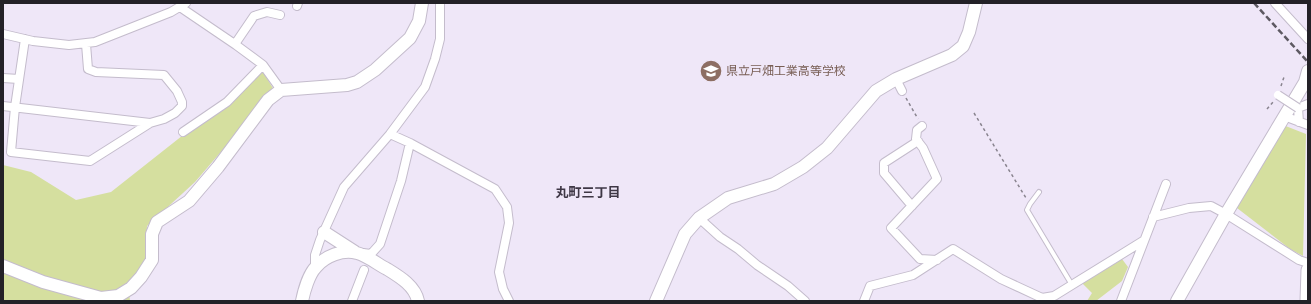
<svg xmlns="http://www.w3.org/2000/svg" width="1311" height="304" viewBox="0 0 1311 304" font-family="Inter,'Noto Sans JP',sans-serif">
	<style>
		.green { fill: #d5df9f }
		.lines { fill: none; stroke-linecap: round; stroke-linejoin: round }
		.lane-casing { stroke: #c4bccc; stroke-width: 6 }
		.street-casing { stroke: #c4bccc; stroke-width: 10 }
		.secondary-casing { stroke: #c4bccc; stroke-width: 14 }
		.primary-casing { stroke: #c4bccc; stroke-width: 15 }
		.path { stroke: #89848f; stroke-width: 1.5; stroke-dasharray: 3 3; stroke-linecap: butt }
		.lane { stroke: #fff; stroke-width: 4 }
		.street { stroke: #fff; stroke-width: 8 }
		.secondary { stroke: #fff; stroke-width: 12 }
		.primary { stroke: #fff; stroke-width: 13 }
		.rail { stroke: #5d5962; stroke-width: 2.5; stroke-dasharray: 6 3; stroke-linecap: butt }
		.street-bridge-casing { stroke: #c4bccc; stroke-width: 10; stroke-linecap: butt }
		.street-bridge { stroke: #fff; stroke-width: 8 }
		.labels { text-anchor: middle; stroke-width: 3; stroke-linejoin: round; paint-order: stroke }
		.education-label { font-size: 12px; fill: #785e54; stroke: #efe7f8; text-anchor: start }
		.neighbourhood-label { font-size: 13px; font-weight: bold; fill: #3e3745; stroke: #efe7f8 }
	</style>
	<rect width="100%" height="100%" fill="#efe7f8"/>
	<!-- green -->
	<path class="green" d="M263 72 274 90 195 182 147 226 145 264 128 282 130 301H3V165L31 172 76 200 111 192Z
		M1283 125 1306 134 1303 256 1290 249 1237 208Z
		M1122 259 1128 267 1122 281 1096 301H1087L1092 293 1082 283Z"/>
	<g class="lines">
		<!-- lane casing -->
		<g class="lane-casing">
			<path id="lane" d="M1039 192 1030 204 1027 210 1072 285"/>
		</g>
		<!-- street casing -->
		<g class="street-casing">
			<path id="street" d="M1275 3 1308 39
				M297 6 298 3
				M180 7 236 45 263 65 281 90
				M3 34 33 41 69 45 95 42 171 12 186 3
				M25 39 15 107 11 152 90 161 150 123 164 119 175 113 182 106V102L177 91 164 75 96 72 88 69 86 44
				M235 44 254 16 267 12 280 15
				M3 78 19 79
				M896 79 902 91
				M3 106 150 123
				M1284 116 1308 125
				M1299 122 1298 108 1308 104
				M922 126 917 130 916 139 923 148 937 179 891 228 920 259 937 260
				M183 132 227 102 263 65
				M390 134 410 143 495 189 507 207 509 223 499 272 503 289 509 301
				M912 206 884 173V163L918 141
				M1153 217 1189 208 1211 206 1226 214 1299 260 1308 263
				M699 218 720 237 738 249 757 265 788 286 805 301
				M363 253 371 254 380 244 401 181 410 143
				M315 267V255L320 240 344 187 390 134 425 87 435 59 440 39V3
				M352 301 364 270
				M864 301 870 286 913 275 953 249 1001 279 1042 298 1054 296 1143 241
				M1121 301 1166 184"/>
		</g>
		<!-- secondary casing -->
		<g class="secondary-casing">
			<path id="secondary" d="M324 232 355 252
				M3 266 43 282 101 298 118 296 131 288 141 277 152 260V234L157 222 189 201 218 167 268 100 281 90 347 85 357 82 375 70 410 38 419 21 422 3
				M302 301C304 291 309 274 316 267 325 256 343 249 357 253 366 255 379 265 387 269 400 277 415 286 418 301
				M656 301 685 234 699 218 728 198 774 184 803 167 827 148 876 91 896 79 952 55 963 46 969 32 976 3
				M1177 301 1226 214 1305 82 1308 71"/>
		</g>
		<!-- primary casing -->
		<g class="primary-casing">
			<path id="primary" d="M1307 301 1308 270"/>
		</g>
		<!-- path -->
		<path class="path" d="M1281 86 1284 77
			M906 98 918 119
			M1267 109 1273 102
			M974 113 1026 198"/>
		<!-- lane -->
		<use href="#lane" class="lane"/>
		<!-- street -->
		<use href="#street" class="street"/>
		<!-- secondary -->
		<use href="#secondary" class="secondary"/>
		<!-- primary -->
		<use href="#primary" class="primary"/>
		<!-- rail -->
		<path class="rail" d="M1254 3 1308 62"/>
		<!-- street-bridge casing -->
		<g class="street-bridge-casing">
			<path id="street-bridge" d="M1278 95 1298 108"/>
		</g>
		<!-- street-bridge -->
		<use href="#street-bridge" class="street-bridge"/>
	</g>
	<!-- icons -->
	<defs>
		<g id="school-disc" transform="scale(1.15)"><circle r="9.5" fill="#8d6e63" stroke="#efe7f8"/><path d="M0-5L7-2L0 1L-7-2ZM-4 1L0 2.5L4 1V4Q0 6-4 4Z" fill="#fff"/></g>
	</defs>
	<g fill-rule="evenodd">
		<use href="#school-disc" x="711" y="71"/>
	</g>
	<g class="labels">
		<!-- education labels -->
		<g class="education-label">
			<text x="726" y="75">県立戸畑工業高等学校</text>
		</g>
		<!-- neighbourhood labels -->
		<g class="neighbourhood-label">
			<text x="588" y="197">丸町三丁目</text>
		</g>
	</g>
	<!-- border -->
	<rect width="1311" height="304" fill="none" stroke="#232127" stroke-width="8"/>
</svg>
